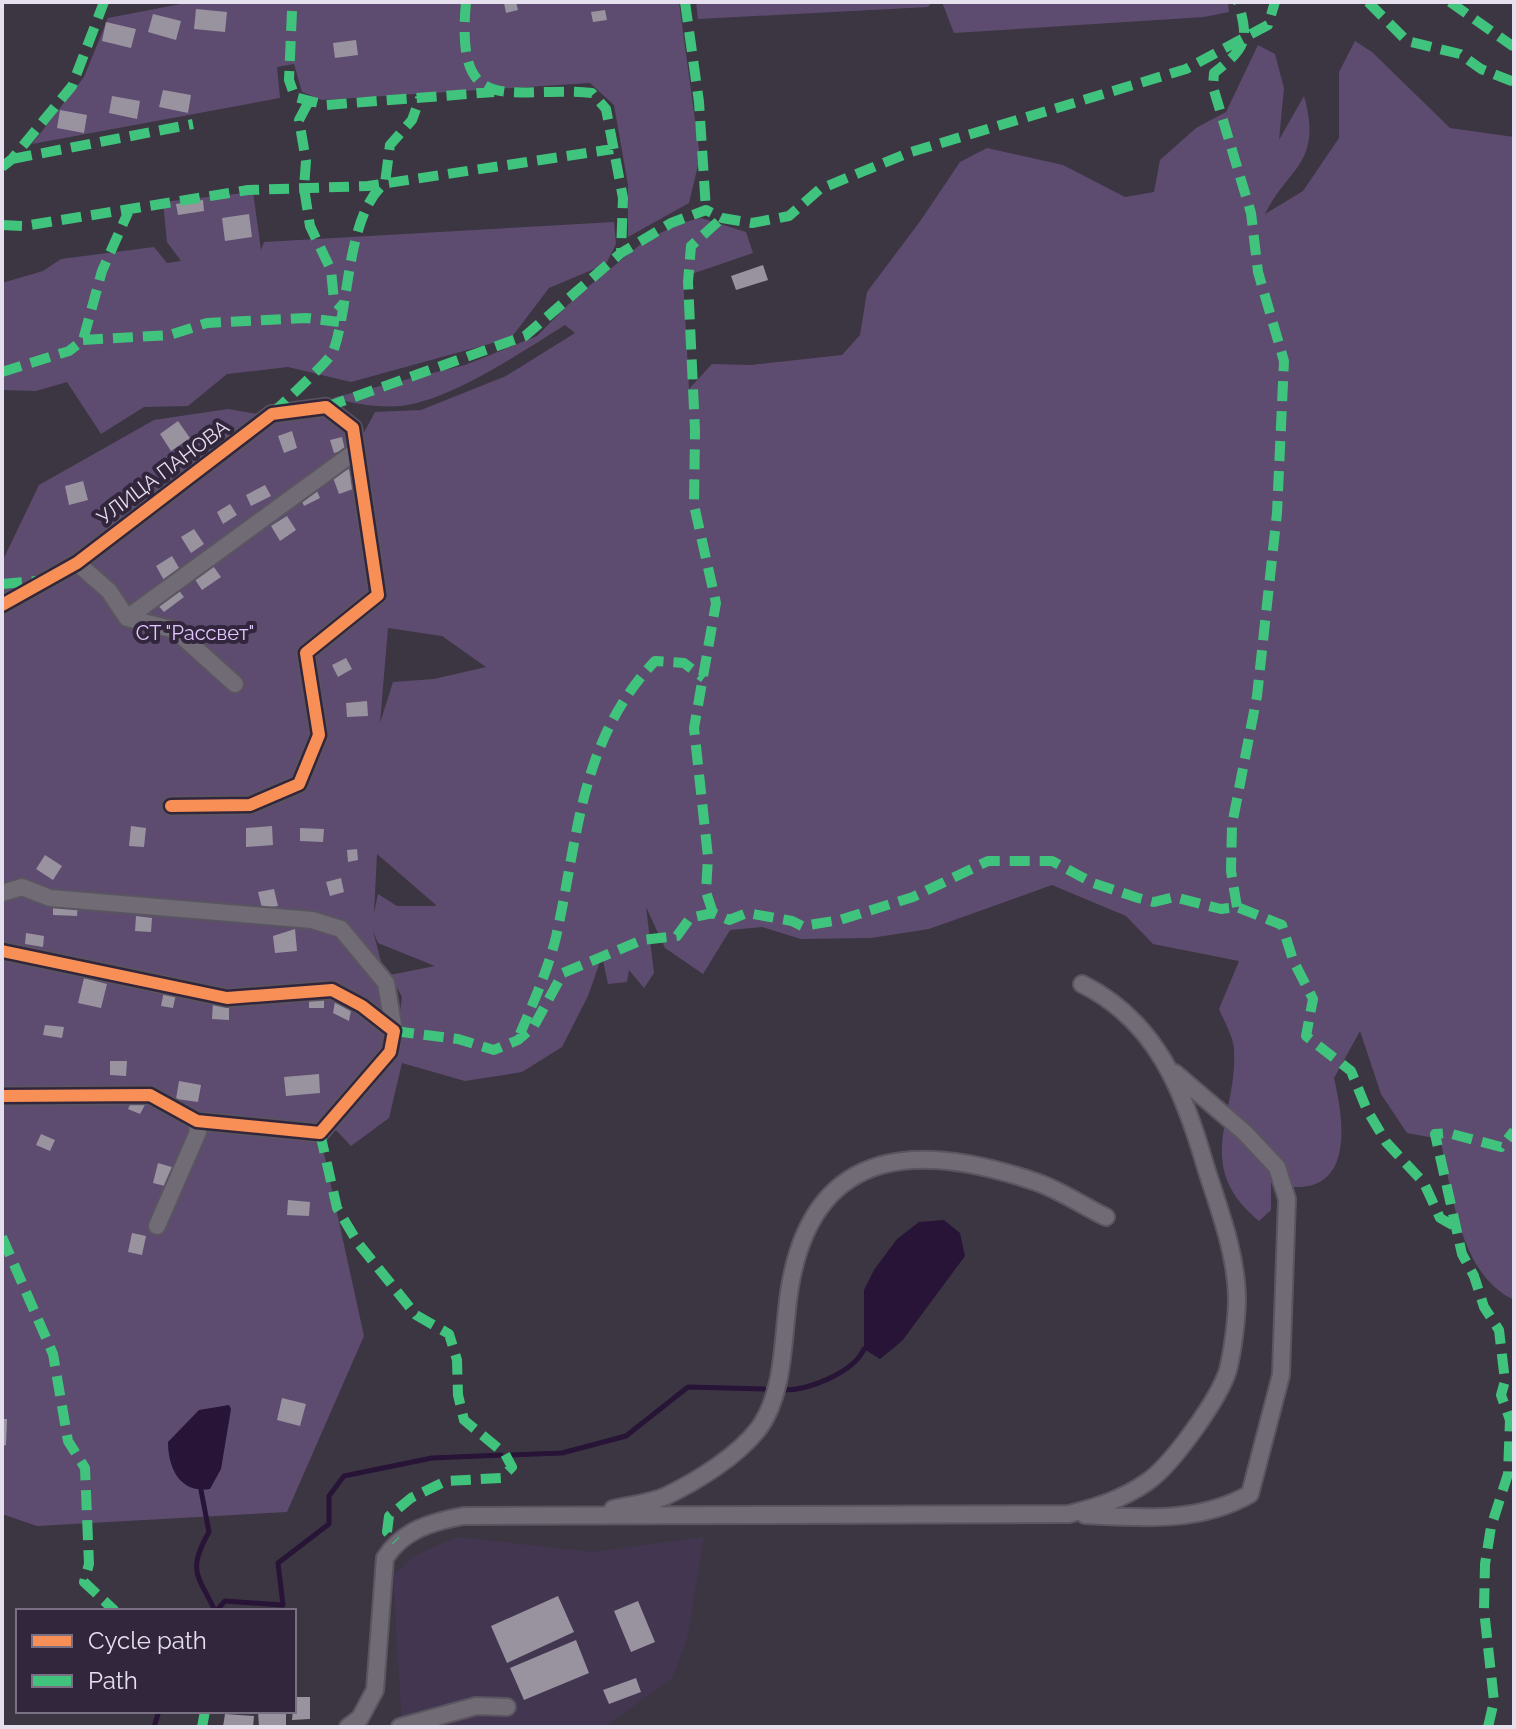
<svg xmlns="http://www.w3.org/2000/svg" width="1516" height="1729" viewBox="0 0 1516 1729" font-family="Raleway,sans-serif">
	<style>
		.built { fill: #433651 }
		.green { fill: #5e4c70; fill-rule: evenodd }
		.water { fill: #271436 }
		.lines { fill: none; stroke-linecap: round; stroke-linejoin: round }
		.stream { stroke: #271436; stroke-width: 5 }
		.building { fill: #9993a0 }
		.minor-casing { stroke: #5a5560; stroke-width: 20 }
		.minor { stroke: #706b75; stroke-width: 16 }
		.quiet { stroke: #40c37c; stroke-width: 10; stroke-dasharray: 20 10; stroke-linecap: butt }
		.cycleway-casing { stroke: #32263d; stroke-width: 17 }
		.cycleway { stroke: #f78f57; stroke-width: 12 }
		.labels { text-anchor: middle; stroke-width: 8; stroke-linejoin: round; paint-order: stroke }
		.street-label { font-size: 20px; fill: #e6dfee; stroke: #32263d }
		.park-label { font-size: 20px; fill: #e2c7ff; stroke: #32263d }
	</style>
	<rect width="100%" height="100%" fill="#3c3642"/>
	<!-- built -->
	<path class="built" d="M457 1537 593 1552 704 1537 687 1639 672 1678 604 1727H402L393 1575 416 1555Z"/>
	<!-- green -->
	<path class="green" d="M191 2H679L700 157 689 203 628 237V185L614 105 590 83 322 100 302 92 294 64 277 67 280 98 32 144 84 77 108 18Z
		M696 2H932L928 7 698 19Z
		M942 2H1228L1229 12 1204 17 954 33Z
		M1355 41 1372 52 1450 128 1514 137V1300C1458 1273 1453 1192 1440 1139L1407 1133 1381 1094 1360 1031 1334 1078C1342 1112 1355 1184 1301 1187 1292 1188 1280 1182 1271 1180V1210L1259 1221C1191 1165 1238 1117 1234 1049 1233 1036 1224 1021 1219 1009L1239 961 1153 944 1126 916 1052 885 929 929 871 938 801 939 762 927 730 930 703 974 665 948 646 907 654 973 644 988 629 970 627 982 608 984 602 956 588 996 562 1047 522 1072 465 1081 402 1063 389 1118 351 1146 335 1129 321 1140 364 1336 287 1512 37 1526 2 1514V562L39 485 154 420 228 409 282 418 335 417 361 438 375 412 421 410 506 376 575 333 565 325C523 351 460 394 412 404 387 410 356 404 332 398L465 365 537 336 578 295 646 240 681 223 701 218 746 232 753 253 683 277 689 389 712 364 751 365 842 355 860 335 867 292 921 220 960 162 987 148 1063 165 1125 197 1154 192 1160 160 1196 128 1226 112 1258 45 1275 54 1284 88 1279 140 1304 96C1323 164 1288 167 1265 214L1303 191 1339 138V72ZM388 628 442 636 486 667 434 679 393 682 380 723ZM377 854 436 905V906H397L378 894 374 913ZM373 931 378 943 435 966 390 975 402 997 398 1026Z
		M253 192 261 250 264 242 614 222 616 244 606 264 549 288 511 338 351 382 288 367 227 374 188 406 144 407 101 434 67 382 36 391 2 390V283L43 271 61 259 154 247 167 263 181 261 167 242 163 202Z"/>
	<!-- water -->
	<path class="water" d="M944 1220 960 1233 965 1256 902 1341 880 1359 864 1349V1290L874 1270 897 1239 919 1222Z
		M229 1405 231 1409 221 1469 210 1489C180 1494 168 1468 168 1442L199 1410Z"/>
	<g class="lines">
		<!-- stream -->
		<path class="stream" d="M782 1390C807 1391 853 1373 864 1349
			M510 1455 562 1453 626 1436 688 1387 764 1389
			M201 1490 209 1532C186 1572 199 1576 215 1611
			M216 1611 225 1601 283 1605 278 1563 329 1524V1496L344 1476 432 1458 501 1455
			M154 1727 159 1711"/>
	</g>
	<!-- building -->
	<path class="building" d="M516 2 518 10 506 13 504 3Z
		M196 9 227 12 225 32 194 29Z
		M605 10 607 20 593 22 591 12Z
		M153 14 181 21 176 40 148 32Z
		M106 22 136 29 131 48 102 41Z
		M356 40 358 55 335 58 333 43Z
		M163 90 191 95 188 113 159 107Z
		M112 96 140 101 137 119 109 113Z
		M60 110 87 115 84 133 57 128Z
		M203 200 204 211 178 215 176 204Z
		M249 214 252 237 225 241 222 218Z
		M763 265 768 280 736 290 731 276Z
		M178 421 190 438 171 451 160 434Z
		M292 431 297 448 284 453 278 436Z
		M342 437 345 450 334 453 330 440Z
		M349 469 356 488 339 494 332 475Z
		M83 481 88 500 69 505 65 486Z
		M265 485 271 496 251 506 246 495Z
		M317 491 320 498 304 506 301 499Z
		M230 504 237 515 223 524 217 512Z
		M287 516 296 530 280 541 271 526Z
		M194 529 204 544 191 553 181 537Z
		M172 556 182 573 165 582 156 566Z
		M211 563 221 577 202 590 192 575Z
		M176 587 184 597 164 612 156 603Z
		M346 658 352 669 338 677 332 665Z
		M367 701 368 716 347 717 346 703Z
		M131 826 146 828 144 847 129 846Z
		M272 826 273 845 246 847V828Z
		M300 828 324 829 323 842 300 841Z
		M357 849 358 860 348 862 347 850Z
		M45 855 62 866 53 880 36 869Z
		M341 878 344 892 330 896 326 882Z
		M274 889 278 906 262 908 258 892Z
		M53 902 78 904 77 916 53 915Z
		M136 916 152 918 151 932 135 931Z
		M295 929 297 951 275 953 273 936Z
		M26 933 44 936 43 947 25 944Z
		M84 978 107 984 101 1008 78 1003Z
		M164 991 176 994 173 1008 161 1006Z
		M309 999H324V1008H309Z
		M213 1002 229 1003V1020L212 1019Z
		M335 1002 352 1005 349 1021 333 1013Z
		M45 1025 64 1027 62 1038 43 1035Z
		M110 1061H127L126 1076 110 1075Z
		M319 1074 320 1093 286 1096 284 1077Z
		M179 1081 201 1085 198 1102 176 1099Z
		M134 1097 146 1103 140 1114 128 1109Z
		M41 1134 55 1140 50 1151 36 1145Z
		M158 1163 175 1168 169 1187 153 1183Z
		M288 1200 310 1202 309 1216 287 1215Z
		M132 1233 146 1236 142 1255 128 1252Z
		M282 1398 306 1404 300 1426 277 1420Z
		M2 1419H7L6 1445 2 1446Z
		M558 1596 574 1632 507 1663 491 1626Z
		M638 1601 655 1642 631 1652 614 1611Z
		M576 1640 589 1673 524 1700 510 1668Z
		M636 1678 641 1692 609 1704 603 1690Z
		M294 1697H310V1719L292 1720Z
		M258 1711H286V1727H259Z
		M225 1714 254 1716 253 1727H223Z"/>
	<g class="lines">
		<!-- minor casing -->
		<g class="minor-casing">
			<path id="minor" d="M77 563 109 591 127 618 356 451
				M2 605 77 563 272 414 326 407 353 428 378 595 306 653 319 735 299 784 250 805 171 806
				M127 618 175 630 235 684
				M2 893 22 887 50 898 312 920 341 929 386 983 394 1031
				M2 951 227 998 332 990 362 1006 394 1031 390 1052 320 1133 197 1121 150 1095 2 1096
				M157 1226 198 1132 197 1121
				M613 1509C630 1505 651 1503 666 1496 697 1481 738 1456 759 1428 787 1390 782 1327 791 1281 817 1143 923 1143 1036 1182 1060 1190 1083 1206 1106 1217
				M1085 1515C1141 1518 1200 1523 1250 1494L1281 1375 1287 1199 1277 1167 1244 1132 1175 1073
				M348 1727 360 1718 375 1690 385 1558C403 1530 431 1522 463 1516L1069 1514C1097 1507 1123 1499 1147 1482 1172 1465 1219 1399 1228 1370 1233 1349 1237 1319 1237 1297 1236 1253 1219 1209 1206 1168 1184 1092 1157 1021 1082 984
				M400 1727 476 1706 507 1707"/>
		</g>
		<!-- minor -->
		<use href="#minor" class="minor"/>
		<!-- quiet -->
		<path class="quiet" d="M466 2C455 122 510 85 592 93L606 109 623 198 621 253
			M685 2 699 102 706 210
			M1368 2 1407 41 1460 54 1481 69 1514 82
			M1450 2 1514 47
			M292 11 289 80 295 97 326 105 494 92
			M308 103 299 120 306 161 304 188 310 226 331 270 334 301 342 308
			M12 159 193 124
			M2 167 12 159 72 86 104 2
			M2 225 24 226 248 190 368 186 613 149
			M83 340 170 335 207 323 306 318 339 322
			M2 372 69 351 83 340 102 271 130 208
			M326 407 525 336 621 253 671 223 706 210 722 218 752 223 789 216 820 189 908 153 1186 69 1268 25 1275 2
			M272 414C283 403 329 361 333 352 350 306 346 215 385 183L390 145 412 120 420 98
			M2 584 37 581
			M1237 907 1231 871 1232 825 1257 696 1277 513 1284 361 1258 272 1251 213 1213 87 1214 73C1245 48 1250 42 1238 2
			M713 913 706 892 708 857 694 728 716 603 694 505 695 430 688 282 691 246 722 218
			M394 1031 458 1039 494 1050 518 1040 534 1026 563 973 642 940 677 936 690 918 713 913 729 920 747 913 792 921 802 926 840 920 913 897 988 861H1052L1093 883 1138 898 1154 902 1174 897 1221 909 1237 907 1282 925 1293 960 1313 999 1306 1036 1351 1071 1367 1110 1386 1142 1424 1183 1440 1218 1456 1227
			M520 1034C533 1003 548 970 556 937 579 835 579 742 655 661L684 663 704 678
			M320 1133 337 1208 358 1243 416 1315 449 1334 457 1360 458 1395 464 1420 505 1454 512 1467 501 1478 446 1481 411 1498 389 1516 387 1532 396 1541
			M2 1237 53 1354 68 1441 85 1468 89 1564 84 1582 115 1611
			M202 1727 205 1711
			M1488 1727 1494 1701 1484 1610 1485 1564 1491 1527 1508 1474 1510 1420 1501 1395 1505 1381 1499 1330 1484 1307 1474 1276 1462 1254 1435 1134 1448 1133 1501 1147 1514 1131"/>
		<!-- cycleway casing -->
		<g class="cycleway-casing">
			<path id="cycleway" d="M2 605 77 563 272 414 326 407 353 428 378 595 306 653 319 735 299 784 250 805 171 806
				M2 951 227 998 332 990 362 1006 394 1031 390 1052 320 1133 197 1121 150 1095 2 1096"/>
		</g>
		<!-- cycleway -->
		<use href="#cycleway" class="cycleway"/>
	</g>
	<g class="labels">
		<!-- street labels -->
		<g class="street-label">
			<text transform="translate(163 472) rotate(-37)" y="7">УЛИЦА ПАНОВА</text>
		</g>
		<!-- park labels -->
		<g class="park-label">
			<text x="195" y="640">СТ "Рассвет"</text>
		</g>
	</g>
	<!-- border -->
	<rect width="1516" height="1729" fill="none" stroke="#e6dfee" stroke-width="8"/>
	<!-- legend -->
	<rect x="16" y="1609" width="280" height="104" fill="#32263d" stroke="#7a7084" stroke-width="2"/>
	<rect x="32" y="1635" width="40" height="12" fill="#f78f57" stroke="#7a7084" stroke-width="2"/>
	<text x="88" y="1649" font-size="24" fill="#e6dfee">Cycle path</text>
	<rect x="32" y="1675" width="40" height="12" fill="#40c37c" stroke="#7a7084" stroke-width="2"/>
	<text x="88" y="1689" font-size="24" fill="#e6dfee">Path</text>
</svg>
